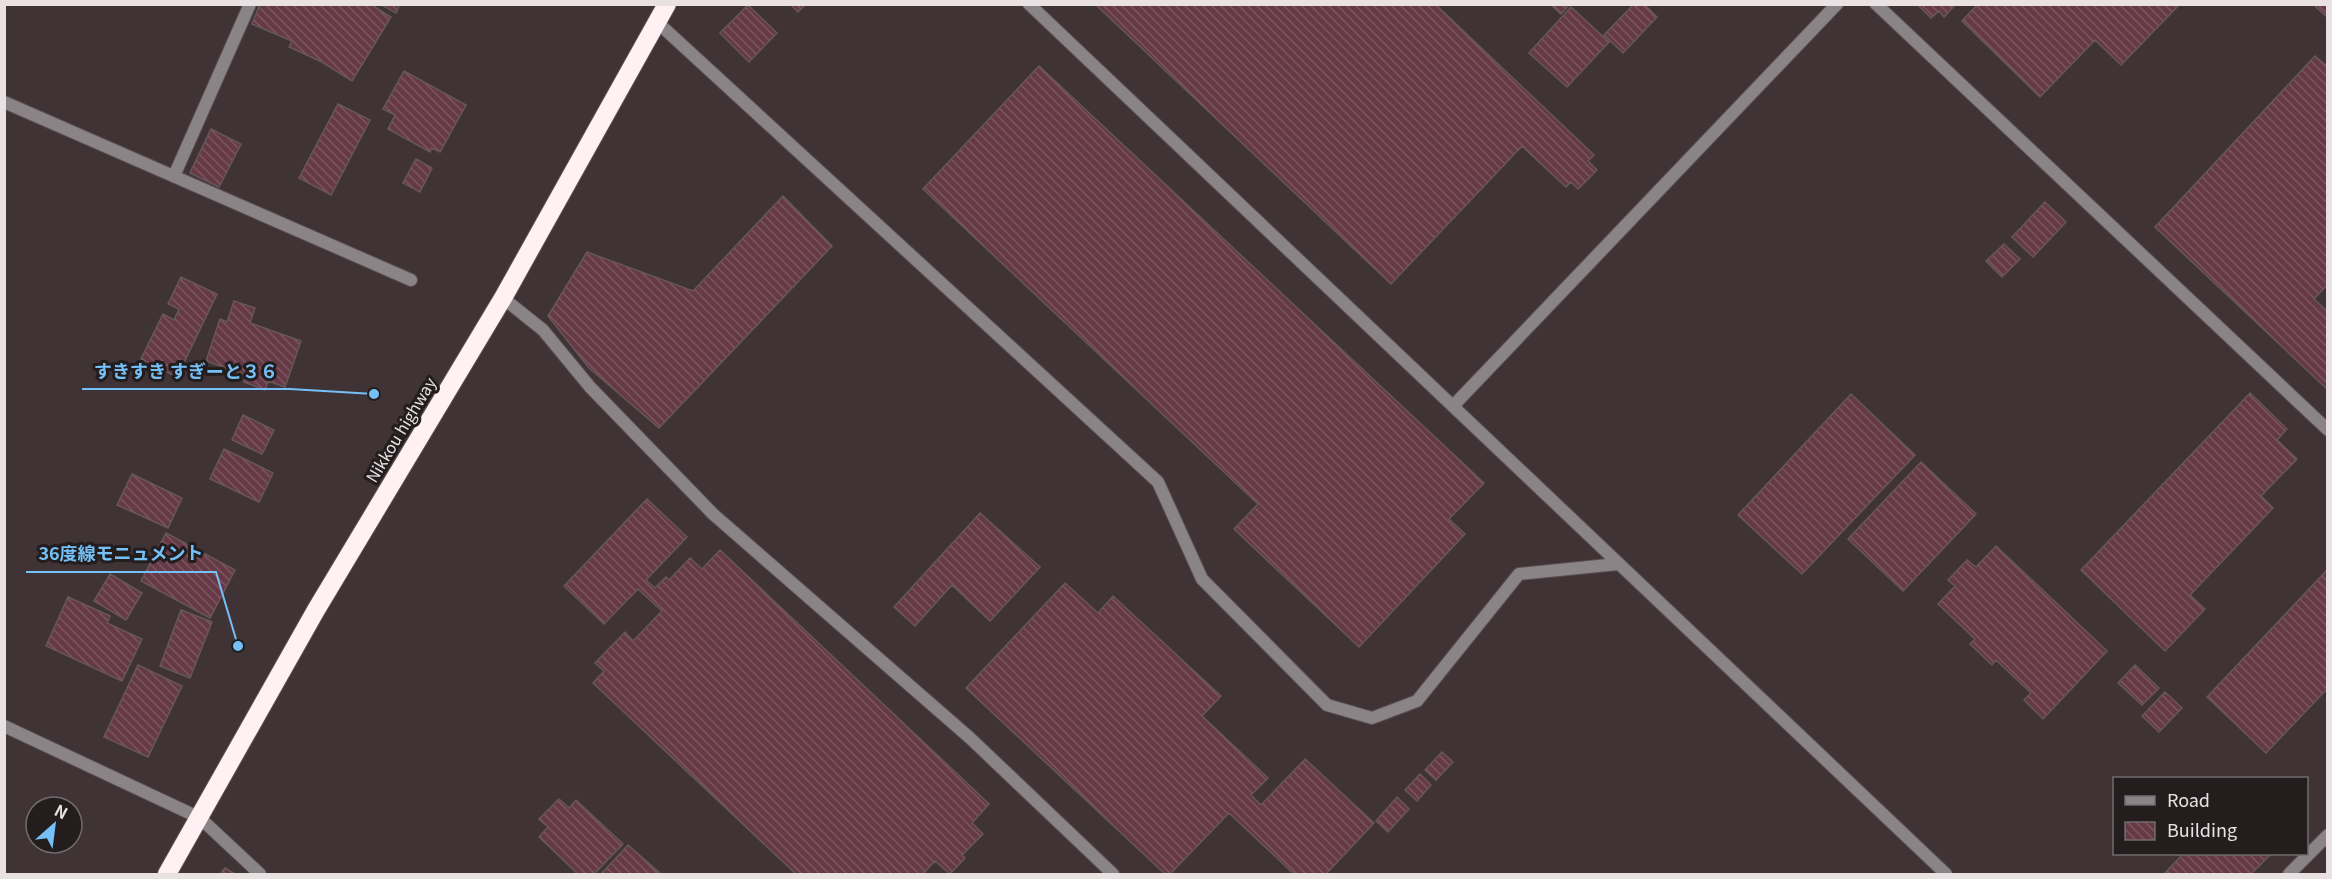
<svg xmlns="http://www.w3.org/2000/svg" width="2332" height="879" viewBox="0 0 2332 879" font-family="Georgia,'Noto Sans JP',serif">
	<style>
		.building { fill: url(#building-back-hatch); stroke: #66575a; stroke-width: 1.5 }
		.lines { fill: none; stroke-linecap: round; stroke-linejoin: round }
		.lane-casing { stroke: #5b4f52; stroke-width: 14 }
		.street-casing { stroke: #5b4f52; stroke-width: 14 }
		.highway-casing { stroke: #5b4f52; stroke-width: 20 }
		.lane { stroke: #8b8486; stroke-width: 12 }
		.street { stroke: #8b8486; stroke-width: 12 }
		.highway { stroke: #fef0f3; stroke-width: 18 }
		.labels { text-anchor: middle; stroke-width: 6; stroke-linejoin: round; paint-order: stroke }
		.street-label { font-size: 16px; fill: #eae1e3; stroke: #231d1e }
		.leader { fill: none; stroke: #75c0f6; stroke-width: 2 }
		.callout-dot { fill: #75c0f6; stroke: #231d1e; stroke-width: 2 }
		.callout-label { font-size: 18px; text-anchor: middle; font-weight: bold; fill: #75c0f6; stroke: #231d1e; stroke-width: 6; stroke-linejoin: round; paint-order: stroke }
	</style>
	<defs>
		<pattern id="building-back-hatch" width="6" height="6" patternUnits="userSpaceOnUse" patternTransform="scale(1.5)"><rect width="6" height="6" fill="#653945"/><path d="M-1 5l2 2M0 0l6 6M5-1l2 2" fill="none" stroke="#7b5560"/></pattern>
	</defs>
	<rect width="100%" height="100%" fill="#403336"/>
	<!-- building -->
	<path class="building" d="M260 4H370L391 17 352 81 322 62 289 47 292 41 252 24Z
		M380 4H400L396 13Z
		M790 4H806L798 12Z
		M1095 4H1435L1594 155 1588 161 1597 170 1578 189 1571 182 1566 187 1522 146 1391 284Z
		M1550 4H1570L1561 14Z
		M1634 4H1644L1657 17 1623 53 1604 35Z
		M1917 4H1956L1944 17 1939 11 1931 18Z
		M1978 4H2180L2121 65 2095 40 2040 97 1962 21Z
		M2313 4H2328V18Z
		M748 5 777 33 749 62 720 33Z
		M1571 7 1609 42 1567 87 1529 53Z
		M2315 56 2328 67V284L2314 299 2328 312V390L2155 227Z
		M1039 66 1484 483 1449 519 1465 534 1359 647 1234 529 1258 504 923 189Z
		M404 71 466 105 440 152 432 148 430 152 388 129 395 115 383 109Z
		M338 104 370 120 331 195 299 178Z
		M211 129 241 144 219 187 190 173Z
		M416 159 432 168 420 192 403 183Z
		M783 196 832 246 659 428 589 368 548 316 587 252 693 291Z
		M2045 202 2066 222 2033 257 2012 237Z
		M2004 244 2020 259 2002 277 1986 261Z
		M181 277 217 294 177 377 141 359 163 314 174 320 179 309 168 304Z
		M234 301 255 308 250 323 301 341 285 387 268 381 265 390 244 382 246 375 206 361 220 319 227 322Z
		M2250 393 2287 429 2277 440 2297 459 2261 496 2273 508 2190 595 2205 609 2165 651 2081 570Z
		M1851 394 1915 455 1802 574 1738 515Z
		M243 415 274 430 262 454 232 440Z
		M224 449 273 473 259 502 210 479Z
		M1921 462 1976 514 1903 591 1848 539Z
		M132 474 182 498 168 528 117 505Z
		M647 499 687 537 646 580 655 588 666 577 669 580 690 558 702 569 720 550 989 804 972 823 983 834 962 855 965 858 950 874 935 861 923 874H796L593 683 604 671 595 663 625 632 633 641 662 611 638 589 604 624 564 586Z
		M980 513 1040 567 990 621 952 585 915 626 894 607Z
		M166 533 235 570 210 618 141 581Z
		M1996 546 2107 651 2043 719 2024 700 2031 693 1996 660 1992 665 1970 644 1975 639 1938 604 1955 586 1948 580 1967 560 1976 567Z
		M2328 569V688L2266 753 2207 697Z
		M110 574 142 593 126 620 94 601Z
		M1065 583 1098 613 1113 596 1221 696 1202 716 1268 778 1251 795 1261 805 1305 759 1374 823 1326 874H1294L1229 813 1170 874H1165L966 688Z
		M68 597 110 616 107 623 142 639 122 681 46 646Z
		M181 610 212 622 190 678 160 666Z
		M138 665 182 686 148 757 104 737Z
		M2135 665 2159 688 2142 705 2118 683Z
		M2165 692 2182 708 2159 732 2142 716Z
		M1442 752 1453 762 1436 780 1425 770Z
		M1420 774 1431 785 1417 801 1405 790Z
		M1397 797 1409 809 1388 832 1376 821Z
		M559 799 569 808 576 800 623 844 594 874H578L539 837 548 827 539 819Z
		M628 845 661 874H601Z
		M2183 854H2271L2251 874H2164Z
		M225 868 235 874H220Z"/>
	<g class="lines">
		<!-- lane casing -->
		<g class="lane-casing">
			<path id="lane" d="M657 22 1158 482 1202 579 1327 705 1372 718 1417 701 1519 574 1618 564
				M174 176 250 4"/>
		</g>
		<!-- street casing -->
		<g class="street-casing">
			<path id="street" d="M1029 4 1946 874
				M1876 4 2328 430
				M4 102 411 280
				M503 298 543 330 590 387 713 514 970 738 1113 874
				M1453 406 1837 4
				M4 726 200 818 260 874
				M2289 874 2328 835"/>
		</g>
		<!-- highway casing -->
		<g class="highway-casing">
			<path id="highway" d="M167 874 316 610 503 298 667 4"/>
		</g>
		<!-- lane -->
		<use href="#lane" class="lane"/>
		<!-- street -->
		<use href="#street" class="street"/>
		<!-- highway -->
		<use href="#highway" class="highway"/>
	</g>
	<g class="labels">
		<!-- street labels -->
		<g class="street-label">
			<text transform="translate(401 430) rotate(-59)" y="6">Nikkou highway</text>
		</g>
	</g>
	<!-- callouts -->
	<path class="leader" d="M374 394L290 389H82M238 646L216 572H26"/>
	<g class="callout-dot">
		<circle cx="374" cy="394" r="6"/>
		<circle cx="238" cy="646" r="6"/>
	</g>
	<g class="callout-label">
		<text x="186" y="378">すきすき すぎーと３６</text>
		<text x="121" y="560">36度線モニュメント</text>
	</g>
	<!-- border -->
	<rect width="2332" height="879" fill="none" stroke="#eae1e3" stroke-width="12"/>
	<!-- legend -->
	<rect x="2113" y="777" width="195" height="78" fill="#231d1e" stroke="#736b6d" stroke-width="1.5"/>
	<rect x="2125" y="796" width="30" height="9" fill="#8b8486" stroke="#736b6d" stroke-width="1.5"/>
	<text x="2167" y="807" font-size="18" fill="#eae1e3">Road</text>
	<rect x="2125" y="822" width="30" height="18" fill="url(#building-back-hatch)" stroke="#736b6d" stroke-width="1.5"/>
	<text x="2167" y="837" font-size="18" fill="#eae1e3">Building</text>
	<!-- north arrow -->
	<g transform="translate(54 825) rotate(28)"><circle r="28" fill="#231d1e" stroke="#736b6d" stroke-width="1.5"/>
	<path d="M0-4.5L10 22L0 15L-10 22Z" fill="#75c0f6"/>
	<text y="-9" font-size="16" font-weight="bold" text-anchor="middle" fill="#eae1e3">N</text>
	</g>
</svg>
